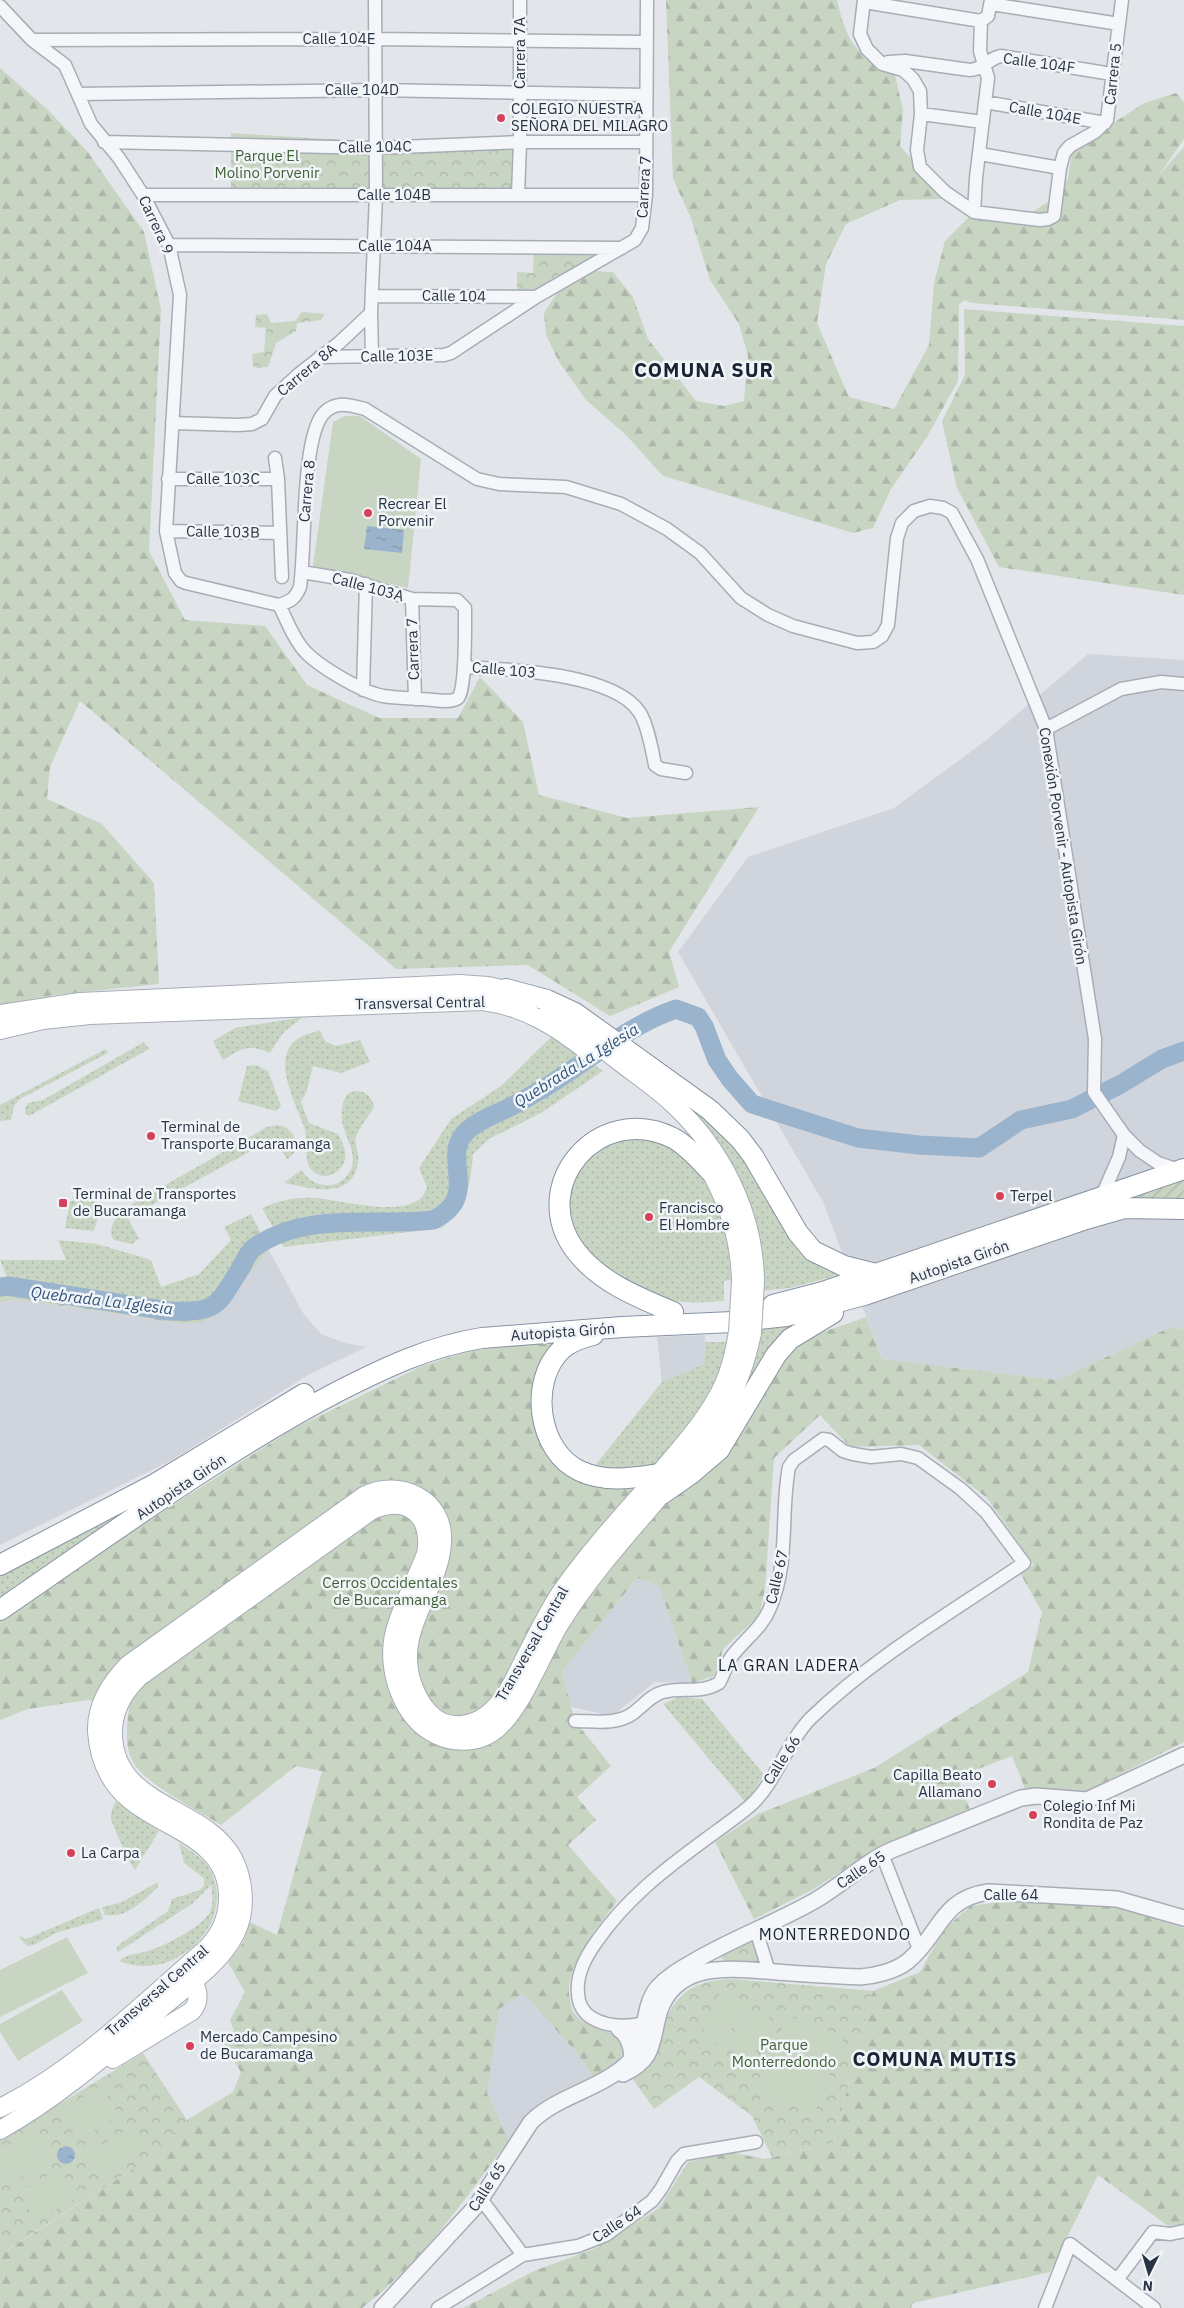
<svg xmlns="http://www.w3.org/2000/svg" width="1184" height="2308" viewBox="0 0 1184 2308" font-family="'IBM Plex Sans',sans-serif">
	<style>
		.built { fill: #d0d5dd }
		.grass { fill: url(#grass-dots) }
		.forest { fill: url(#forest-firs) }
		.park { fill: url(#park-crowns) }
		.garden { fill: url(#garden-furrows) }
		.pitch { fill: #c8d5c3 }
		.water { fill: url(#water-ripples) }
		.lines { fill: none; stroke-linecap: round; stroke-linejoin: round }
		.river { stroke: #9bb4cd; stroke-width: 19 }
		.minor-casing { stroke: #a7adb6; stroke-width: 15 }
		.tertiary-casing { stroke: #a7adb6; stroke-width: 18 }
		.secondary-casing { stroke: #a7adb6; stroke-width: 20 }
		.trunk-casing { stroke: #8893a3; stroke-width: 22 }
		.minor { stroke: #f5f6f9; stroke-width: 12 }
		.tertiary { stroke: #f5f6f9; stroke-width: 15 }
		.secondary { stroke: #fff; stroke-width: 18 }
		.trunk { stroke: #fff; stroke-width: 20 }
		.secondary-bridge-casing { stroke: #a7adb6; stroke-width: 20; stroke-linecap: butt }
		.secondary-bridge { stroke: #fff; stroke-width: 18 }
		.poi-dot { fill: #d6415a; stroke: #f2f5f8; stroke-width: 2 }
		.labels { text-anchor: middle; stroke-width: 5; stroke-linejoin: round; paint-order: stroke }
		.street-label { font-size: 15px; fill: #293344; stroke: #f2f5f8 }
		.poi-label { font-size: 15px; fill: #293344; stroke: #f2f5f8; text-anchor: start }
		.park-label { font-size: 15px; fill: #3e6135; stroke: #f2f5f8 }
		.water-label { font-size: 16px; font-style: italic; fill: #30537b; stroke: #f2f5f8 }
		.neighbourhood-label { font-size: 16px; letter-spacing: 1px; fill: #1b2435; stroke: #f2f5f8 }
		.district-label { font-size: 20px; font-weight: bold; letter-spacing: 1px; fill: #1b2435; stroke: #f2f5f8 }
	</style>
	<defs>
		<pattern id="grass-dots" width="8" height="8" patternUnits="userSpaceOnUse" patternTransform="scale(1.25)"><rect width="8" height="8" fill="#c8d5c3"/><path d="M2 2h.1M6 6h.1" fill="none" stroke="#acb7a9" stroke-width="1.8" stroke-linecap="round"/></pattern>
		<pattern id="forest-firs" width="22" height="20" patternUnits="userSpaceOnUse" patternTransform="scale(1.25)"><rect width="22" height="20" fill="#c8d5c3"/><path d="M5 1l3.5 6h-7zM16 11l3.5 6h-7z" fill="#acb7a9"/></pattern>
		<pattern id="park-crowns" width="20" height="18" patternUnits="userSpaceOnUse" patternTransform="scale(1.25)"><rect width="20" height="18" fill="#c8d5c3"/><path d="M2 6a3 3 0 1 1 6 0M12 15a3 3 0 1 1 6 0" fill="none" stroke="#acb7a9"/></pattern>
		<pattern id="garden-furrows" width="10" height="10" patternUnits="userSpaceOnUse" patternTransform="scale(1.25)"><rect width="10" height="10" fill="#c8d5c3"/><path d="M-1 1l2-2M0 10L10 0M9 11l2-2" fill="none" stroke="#acb7a9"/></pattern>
		<pattern id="water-ripples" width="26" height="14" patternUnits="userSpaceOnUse" patternTransform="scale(1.25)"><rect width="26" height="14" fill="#9bb4cd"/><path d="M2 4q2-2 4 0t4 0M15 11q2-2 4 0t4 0" fill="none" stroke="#7e93a8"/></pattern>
	</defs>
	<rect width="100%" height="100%" fill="#e2e6eb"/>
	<!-- built -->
	<path class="built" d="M1088 654 1184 660V1330L1171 1327 1057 1380 882 1359 823 1202 678 952 748 857 894 808 984 742Z
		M269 1250 303 1313 321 1334 345 1343 366 1347 308 1375 172 1460 0 1545V1303L16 1299 178 1323 221 1309Z
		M705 1335 704 1364 662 1382 657 1337Z
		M637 1578 659 1586 692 1683 655 1682 612 1716 571 1707 562 1672Z
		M523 1993 577 2053 594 2078 532 2112 509 2140 487 2093 498 2009Z"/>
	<!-- grass -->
	<path class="grass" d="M303 1017 283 1033 270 1053C248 1044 243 1048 223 1060L213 1041 235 1028Z
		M320 1030 325 1041 336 1046 360 1040 370 1062 341 1073 313 1066 306 1093 301 1102 309 1123 338 1134C342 1142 347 1151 345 1159 342 1175 320 1183 310 1168 304 1158 308 1142 305 1130 298 1106 270 1061 296 1040 302 1035 312 1033 320 1030Z
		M553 1035 603 1071 541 1113 489 1139 473 1154C470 1188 468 1204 442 1228L284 1247 262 1208C280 1200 296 1197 315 1198 342 1200 401 1218 422 1197 424 1194 426 1190 427 1187L419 1168 451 1119 501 1086Z
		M144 1042 149 1049 29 1116 25 1114V1108L28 1103 43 1100Z
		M106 1049 108 1053 20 1099 14 1106 11 1120 0 1121V1105Z
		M256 1065 268 1071 281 1106 276 1111 238 1101 247 1066Z
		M354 1091C366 1091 371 1095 374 1107 369 1116 360 1126 356 1137 354 1144 360 1155 358 1163 352 1201 310 1188 284 1183L301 1170C306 1176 311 1182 319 1184 327 1186 335 1186 341 1181 365 1163 346 1142 342 1121 341 1111 342 1103 347 1094Z
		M669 1094 725 1131 843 1274 790 1288 762 1291 757 1236Z
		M277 1125C295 1126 304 1150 287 1159L275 1138 128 1218 139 1239 132 1244 114 1240C107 1230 115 1218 122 1210L267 1127Z
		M636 1137C648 1140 661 1142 673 1147 697 1159 723 1212 727 1238 729 1252 730 1266 731 1280L724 1281V1301C706 1302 688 1304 671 1300 637 1292 581 1259 570 1224 566 1211 570 1192 574 1180 583 1151 608 1141 636 1137Z
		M78 1198 102 1203 94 1231 65 1228 70 1202Z
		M251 1214 258 1227 213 1296 198 1304 165 1303 8 1279 0 1260H66L58 1240 97 1244 151 1260 161 1287 199 1274 231 1240 224 1227Z
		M795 1324 776 1342 728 1425 761 1329Z
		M705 1342H727L718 1378 698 1419 657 1466 607 1471 594 1467 662 1382 704 1364Z
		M167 1488 0 1601V1574Z
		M679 1697 702 1699 764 1775 746 1803 663 1704Z
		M116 1801 159 1831 135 1870C132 1868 113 1826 111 1820 110 1814 113 1807 116 1801Z
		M179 1843C191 1851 204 1858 211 1871 237 1925 172 1984 120 1961 124 1954 140 1954 148 1951 163 1947 203 1926 210 1912 214 1904 212 1893 211 1885L193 1903 118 1952 116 1949 120 1944 168 1911 172 1899 200 1890 204 1886V1878L184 1863Z
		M158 1882V1887C144 1900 127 1919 105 1915L102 1907 120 1903Z
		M99 1908 103 1918 101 1920 56 1933 34 1945 27 1946 20 1938 21 1936 26 1939Z"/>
	<!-- forest -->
	<path class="forest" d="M666 0H837C846 40 857 59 895 75L903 110 900 146 939 191 941 199 900 200 846 224 826 264 817 323 849 397 894 409 929 345 934 283 945 241 969 217H1024L1051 200 1068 179 1072 150 1144 103 1176 93 1184 102V139L1159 175 1184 147V320L973 303 964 300 959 305 958 381 927 437 891 489 873 528 853 533 663 476 626 435 586 400 559 362 546 335 544 313 559 290 590 271 613 272 633 297 648 339 696 401 724 406 744 401 748 356 739 324 710 280 691 218 673 179Z
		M0 68 48 110 87 151 144 232 161 309 149 551 185 620 265 626 307 685 379 718H458L480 677 523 722 539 795 627 818 759 807 669 952 679 987 610 1016 528 965 396 969 80 701 50 767 47 799 102 824 154 883 159 984 54 995 0 1005Z
		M964 309 1184 326V595L999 567 957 488 942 421 965 375Z
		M258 1227 269 1250 221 1309 201 1323H178L16 1299 0 1303V1277L165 1303 198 1304 213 1296Z
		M866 1317 882 1359 1057 1380 1171 1327 1184 1330V1742L1081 1794 1026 1791 1012 1756 957 1777 971 1812 876 1848 814 1889 754 1919 715 1842 758 1814 874 1768 1028 1672 1042 1612 1020 1573 1034 1565 987 1498 919 1445 850 1447 820 1415 774 1458 765 1589 759 1616 724 1648 714 1676 692 1683 659 1586 637 1578 562 1672 575 1721 611 1766 577 1797 596 1820 568 1845 617 1901C600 1925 568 1961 569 1991 569 1996 571 2009 574 2013 586 2031 621 2027 622 2051 623 2066 605 2071 594 2078L577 2053 523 1993 499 2009 487 2093 509 2140C465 2199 422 2262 362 2308H0V2243L6 2251 141 2164 187 2120 233 2092 241 2072 221 2039 234 2031 230 2020 245 1992 228 1962 242 1944 250 1922 277 1935 322 1771 296 1766 221 1825C200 1812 144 1783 133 1762 124 1745 127 1726 129 1708L88 1700 28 1709 0 1720V1621L149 1520 293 1429 422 1366 469 1351 559 1340 541 1366 552 1455 636 1484 669 1503 725 1456 788 1355 809 1337Z
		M1006 1901 1118 1907 1184 1928V2224L1168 2226 1098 2175 1050 2272 913 2303 911 2308H463L534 2271 596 2248 659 2208 688 2162 730 2152 765 2159 833 2143 873 1991 920 1972 944 1929 971 1906Z"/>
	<!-- park -->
	<path class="park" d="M231 133 377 142H520L516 195 231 194Z
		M613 246 536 291 517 293V272L533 273 534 248Z
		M302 312 325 314 321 320 297 323 296 331 276 343 268 367 256 368 253 366 252 354 264 352 266 328 255 327 256 315 267 314 271 323 295 321Z
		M751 1940 761 1963H725L719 1953Z
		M732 1979 873 1991 833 2143 772 2157 752 2116 699 2077 654 2109 632 2078C639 2071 649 2064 654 2055 660 2042 662 2027 668 2015 682 1987 703 1980 732 1979Z
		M143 2053 187 2120 141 2164 5 2251 0 2243V2140Z"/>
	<!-- garden -->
	<path class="garden" d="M1184 1179V1202L1053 1223Z"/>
	<!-- pitch -->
	<path class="pitch" d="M345 416H360L421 459 408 588 313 566 333 422Z
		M67 1937 88 1973 0 2017V1970Z
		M62 1990 83 2021 60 2035 53 2024 60 2035 18 2061 0 2032V2024Z
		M719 1994 742 2003 725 2046 701 2037Z
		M744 2007 770 2017 753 2059 728 2050Z
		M787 2015 844 2037 815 2113 758 2092Z
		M100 2086 119 2115 78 2141 59 2112Z
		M129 2129 142 2150 100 2175 87 2154Z
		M34 2130 51 2161 8 2184 0 2170V2149Z
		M60 2168 77 2197 37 2221 19 2193Z"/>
	<!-- water -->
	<path class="water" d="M367 526 404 530 402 553 364 549Z
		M57 2155a9 9 0 1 1 18 0a9 9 0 1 1-18 0Z"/>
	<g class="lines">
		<!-- river -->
		<path class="river" d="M0 1287 8 1286 169 1311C220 1313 217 1305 242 1266 245 1259 249 1251 255 1247 306 1211 374 1227 433 1220 481 1197 442 1160 464 1134 475 1122 491 1116 506 1109 521 1102 535 1093 549 1085 591 1059 629 1025 676 1009L698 1017 704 1026 717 1060 730 1079 752 1104 858 1138 919 1145 979 1148 1021 1120 1072 1109 1121 1084 1162 1059 1184 1051"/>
		<!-- minor casing -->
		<g class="minor-casing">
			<path id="minor" d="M864 0 860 34 867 49 882 64 903 70 913 79 920 91 921 114 917 150 920 167 945 192 974 212 1040 220 1048 219 1054 216 1060 168 1064 153 1070 146 1095 132 1107 120 1122 0
				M864 2 981 21 988 16 991 0
				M991 4 1119 24
				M0 6 32 40 65 65 91 124 119 158 143 195 169 245 180 295 166 531 175 573 181 581 186 583 279 605
				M32 40 375 39 645 42
				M888 62 905 61 970 70C984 69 989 58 1001 56L1112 74
				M78 94 376 90 646 95
				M985 102 1105 123
				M921 114 983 122
				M104 142 375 148 520 142H646
				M980 154 1060 168
				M143 195H646
				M518 195 520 142V0
				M974 212 976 178 988 78 980 51 981 21
				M169 245 622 248
				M373 296 536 297
				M371 313 372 356
				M320 357 444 355 451 353 536 297 635 240 642 228 646 195 647 0
				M172 423 238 425 252 424 262 419 275 396 299 374 339 343 371 313 376 195 375 0
				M275 458 278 479 282 577
				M168 479H278
				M166 531 280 533
				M412 599 415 699
				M279 605C291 601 295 599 300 587 306 548 301 441 323 414 335 400 350 405 365 409L477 479 499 484 566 487 621 504 667 529 700 553 741 598 768 615 793 626 857 643 873 642 882 636 888 625 897 538 902 523 914 511 930 506 943 508 952 513 977 559 1046 729 1095 1039 1094 1092 1124 1135 1140 1151 1158 1163 1179 1170
				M279 605C286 618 291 633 300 645 311 663 362 692 383 696 395 698 408 698 421 699 430 699 450 704 458 698 466 692 465 621 465 608L457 600 412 599 350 580 302 572
				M464 667C507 669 615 673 640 713 648 726 652 750 655 765L661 769 686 773
				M363 690 366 584
				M1046 729 1121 689 1161 682 1184 684
				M1101 1198 1119 1157 1124 1135
				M575 1721C594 1721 616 1725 632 1714 642 1707 651 1695 663 1692 682 1687 701 1694 719 1683 724 1675 726 1664 732 1656 745 1639 762 1628 770 1608 790 1561 780 1514 789 1467L794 1460 823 1439 829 1440 843 1451 853 1454 871 1457 901 1454 918 1458 961 1489 986 1512 1024 1563C952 1612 874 1657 811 1718 787 1742 776 1782 751 1805 737 1817 721 1828 706 1839 665 1869 626 1899 597 1941 586 1956 576 1975 578 1993 578 2003 583 2013 592 2018 607 2027 627 2027 644 2023
				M882 1854 919 1949
				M756 1930 769 1972
				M617 2029C628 2037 631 2048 630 2061
				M481 2199 523 2255
				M1117 2280 1153 2232 1170 2234 1184 2231
				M438 2308 523 2255 578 2246 606 2235 652 2201 661 2189 677 2161 684 2154 756 2142
				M1045 2308 1070 2244 1154 2308"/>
		</g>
		<!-- tertiary casing -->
		<g class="tertiary-casing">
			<path id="tertiary" d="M620 2030 636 2036 649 2035
				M623 2074C655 2059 651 2043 659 2013 676 1959 734 1969 777 1972 805 1974 832 1976 860 1977 875 1976 896 1971 908 1961 940 1935 940 1899 988 1892L1117 1899 1184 1918
				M382 2308 477 2205 531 2122C558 2095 603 2089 630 2061 649 2041 640 2008 658 1987 667 1977 679 1970 691 1963 731 1939 776 1923 816 1900 842 1885 864 1862 892 1850L1021 1798 1036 1796 1087 1800 1184 1755"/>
		</g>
		<!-- secondary casing -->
		<g class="secondary-casing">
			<path id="secondary" d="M549 1008C573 1022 594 1042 616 1059 635 1074 655 1087 672 1103 722 1149 754 1213 755 1281
				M0 1014 80 1002 459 984 488 986 519 993
				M0 1030 43 1020 90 1015 483 1001C526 1007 557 1027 591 1054
				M705 1162C727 1198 740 1239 741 1281
				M113 2059 192 2011C203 1998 196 1983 186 1972
				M0 2108C78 2069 140 2006 206 1949 220 1935 228 1919 228 1898 229 1839 165 1830 129 1799 109 1782 99 1758 97 1732 96 1705 110 1684 128 1665L364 1496C399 1478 445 1499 442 1542 440 1592 391 1631 414 1688 418 1699 425 1710 435 1718 451 1730 473 1726 488 1714 506 1700 516 1676 526 1656 538 1633 549 1609 564 1588 594 1545 631 1507 664 1468 686 1442 710 1415 724 1384 731 1368 735 1350 738 1332
				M0 2130C59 2097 108 2053 160 2009 185 1987 222 1963 236 1932 247 1909 244 1880 233 1858 205 1806 117 1808 113 1737 112 1712 122 1694 139 1677L372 1510C409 1494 433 1517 426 1554 416 1580 402 1605 395 1631 385 1668 402 1719 437 1735 453 1743 476 1743 491 1733 519 1716 541 1655 559 1625 588 1578 625 1537 661 1495 682 1470 704 1445 720 1417 736 1390 746 1363 752 1333"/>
		</g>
		<!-- trunk casing -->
		<g class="trunk-casing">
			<path id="trunk" d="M506 989 547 1000 575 1013 710 1110 740 1139 753 1156 798 1233 813 1251 844 1266 876 1274
				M773 1305 823 1292 1184 1169
				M673 1312C637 1297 599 1282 575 1250 527 1185 599 1101 673 1138 688 1146 700 1161 712 1173
				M593 1335C582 1338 571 1341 562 1349 528 1381 538 1452 580 1471 606 1483 633 1478 659 1474
				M662 1494 692 1473 719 1450 776 1355 790 1339 833 1313
				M0 1565 155 1484 304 1394
				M0 1610C110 1535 219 1454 337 1392 384 1368 430 1346 482 1338L622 1327 733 1322 786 1316 864 1295 1083 1220 1125 1208 1184 1209"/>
		</g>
		<!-- minor -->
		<use href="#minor" class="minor"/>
		<!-- tertiary -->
		<use href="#tertiary" class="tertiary"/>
		<!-- secondary -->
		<use href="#secondary" class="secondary"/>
		<!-- trunk -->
		<use href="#trunk" class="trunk"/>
		<!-- secondary-bridge casing -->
		<g class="secondary-bridge-casing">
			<path id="secondary-bridge" d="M738 1332 741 1281
				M752 1333 755 1281"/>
		</g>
		<!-- secondary-bridge -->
		<use href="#secondary-bridge" class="secondary-bridge"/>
	</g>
	<!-- markers -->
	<g class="poi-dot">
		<circle cx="501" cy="118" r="5"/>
		<circle cx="368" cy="513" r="5"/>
		<circle cx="151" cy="1136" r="5"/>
		<circle cx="1000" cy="1196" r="5"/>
		<rect x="58" y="1198" width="10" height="10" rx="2.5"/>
		<circle cx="649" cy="1217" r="5"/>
		<circle cx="992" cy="1784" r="5"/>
		<circle cx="1033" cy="1815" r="5"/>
		<circle cx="71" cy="1853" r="5"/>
		<circle cx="190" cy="2046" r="5"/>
	</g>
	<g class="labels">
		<!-- street labels -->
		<g class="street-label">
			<text x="339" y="44">Calle 104E</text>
			<text transform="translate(520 53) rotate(-90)" y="5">Carrera 7A</text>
			<text transform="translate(1039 63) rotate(8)" y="5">Calle 104F</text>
			<text transform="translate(1113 74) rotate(-84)" y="5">Carrera 5</text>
			<text x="362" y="95">Calle 104D</text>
			<text transform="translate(1045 113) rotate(10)" y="5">Calle 104E</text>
			<text transform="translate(375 147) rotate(-1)" y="5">Calle 104C</text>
			<text transform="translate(644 187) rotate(-87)" y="5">Carrera 7</text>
			<text x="394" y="200">Calle 104B</text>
			<text transform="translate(156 225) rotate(65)" y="5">Carrera 9</text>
			<text x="395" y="251">Calle 104A</text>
			<text transform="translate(454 296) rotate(1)" y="5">Calle 104</text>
			<text transform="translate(397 356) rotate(-1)" y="5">Calle 103E</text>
			<text transform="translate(307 370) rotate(-40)" y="5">Carrera 8A</text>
			<text x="223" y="484">Calle 103C</text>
			<text transform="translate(307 491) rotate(-85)" y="5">Carrera 8</text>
			<text transform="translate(223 532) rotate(1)" y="5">Calle 103B</text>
			<text transform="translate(368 587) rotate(15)" y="5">Calle 103A</text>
			<text transform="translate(413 649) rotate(-92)" y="5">Carrera 7</text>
			<text transform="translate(504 670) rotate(5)" y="5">Calle 103</text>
			<text transform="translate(1063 846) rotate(81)" y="5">Conexión Porvenir - Autopista Girón</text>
			<text transform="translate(420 1003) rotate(-1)" y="5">Transversal Central</text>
			<text transform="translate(959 1262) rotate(-19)" y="5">Autopista Girón</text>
			<text transform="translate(563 1332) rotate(-4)" y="5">Autopista Girón</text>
			<text transform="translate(181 1487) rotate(-34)" y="5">Autopista Girón</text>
			<text transform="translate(777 1577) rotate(-77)" y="5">Calle 67</text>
			<text transform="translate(532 1644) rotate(-60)" y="5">Transversal Central</text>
			<text transform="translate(782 1760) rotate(-57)" y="5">Calle 66</text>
			<text transform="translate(861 1870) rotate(-34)" y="5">Calle 65</text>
			<text x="1011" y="1900">Calle 64</text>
			<text transform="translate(157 1991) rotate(-41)" y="5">Transversal Central</text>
			<text transform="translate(487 2187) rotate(-57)" y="5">Calle 65</text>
			<text transform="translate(617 2224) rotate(-33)" y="5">Calle 64</text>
		</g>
		<!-- poi labels -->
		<g class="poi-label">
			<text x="511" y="114">COLEGIO NUESTRA<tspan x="511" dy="17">SEÑORA DEL MILAGRO</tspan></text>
			<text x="378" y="509">Recrear El<tspan x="378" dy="17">Porvenir</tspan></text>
			<text x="161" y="1132">Terminal de<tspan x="161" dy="17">Transporte Bucaramanga</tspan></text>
			<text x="73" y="1199">Terminal de Transportes<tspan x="73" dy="17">de Bucaramanga</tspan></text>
			<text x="1010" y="1201">Terpel</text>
			<text x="659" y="1213">Francisco<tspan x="659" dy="17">El Hombre</tspan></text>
			<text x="982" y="1780" text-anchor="end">Capilla Beato<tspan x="982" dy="17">Allamano</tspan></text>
			<text x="1043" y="1811">Colegio Inf Mi<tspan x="1043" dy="17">Rondita de Paz</tspan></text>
			<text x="81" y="1858">La Carpa</text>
			<text x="200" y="2042">Mercado Campesino<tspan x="200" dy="17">de Bucaramanga</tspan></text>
		</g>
		<!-- park labels -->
		<g class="park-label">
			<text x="267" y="161">Parque El<tspan x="267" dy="17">Molino Porvenir</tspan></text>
			<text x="390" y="1588">Cerros Occidentales<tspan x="390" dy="17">de Bucaramanga</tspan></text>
			<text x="784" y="2050">Parque<tspan x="784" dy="17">Monterredondo</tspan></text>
		</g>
		<!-- water labels -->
		<g class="water-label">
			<text transform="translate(576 1065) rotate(-32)" y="6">Quebrada La Iglesia</text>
			<text transform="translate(102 1300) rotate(7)" y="6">Quebrada La Iglesia</text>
		</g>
		<!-- neighbourhood labels -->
		<g class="neighbourhood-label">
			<text x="789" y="1671">LA GRAN LADERA</text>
			<text x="835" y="1940">MONTERREDONDO</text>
		</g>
		<!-- district labels -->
		<g class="district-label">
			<text x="704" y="377">COMUNA SUR</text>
			<text x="935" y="2066">COMUNA MUTIS</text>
		</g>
	</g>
	<!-- north arrow -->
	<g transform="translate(1149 2273) rotate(185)" stroke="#f2f5f8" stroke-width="4" paint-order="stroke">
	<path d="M0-4L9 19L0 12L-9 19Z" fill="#293344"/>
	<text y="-8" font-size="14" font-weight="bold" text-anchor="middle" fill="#293344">N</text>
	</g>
</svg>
